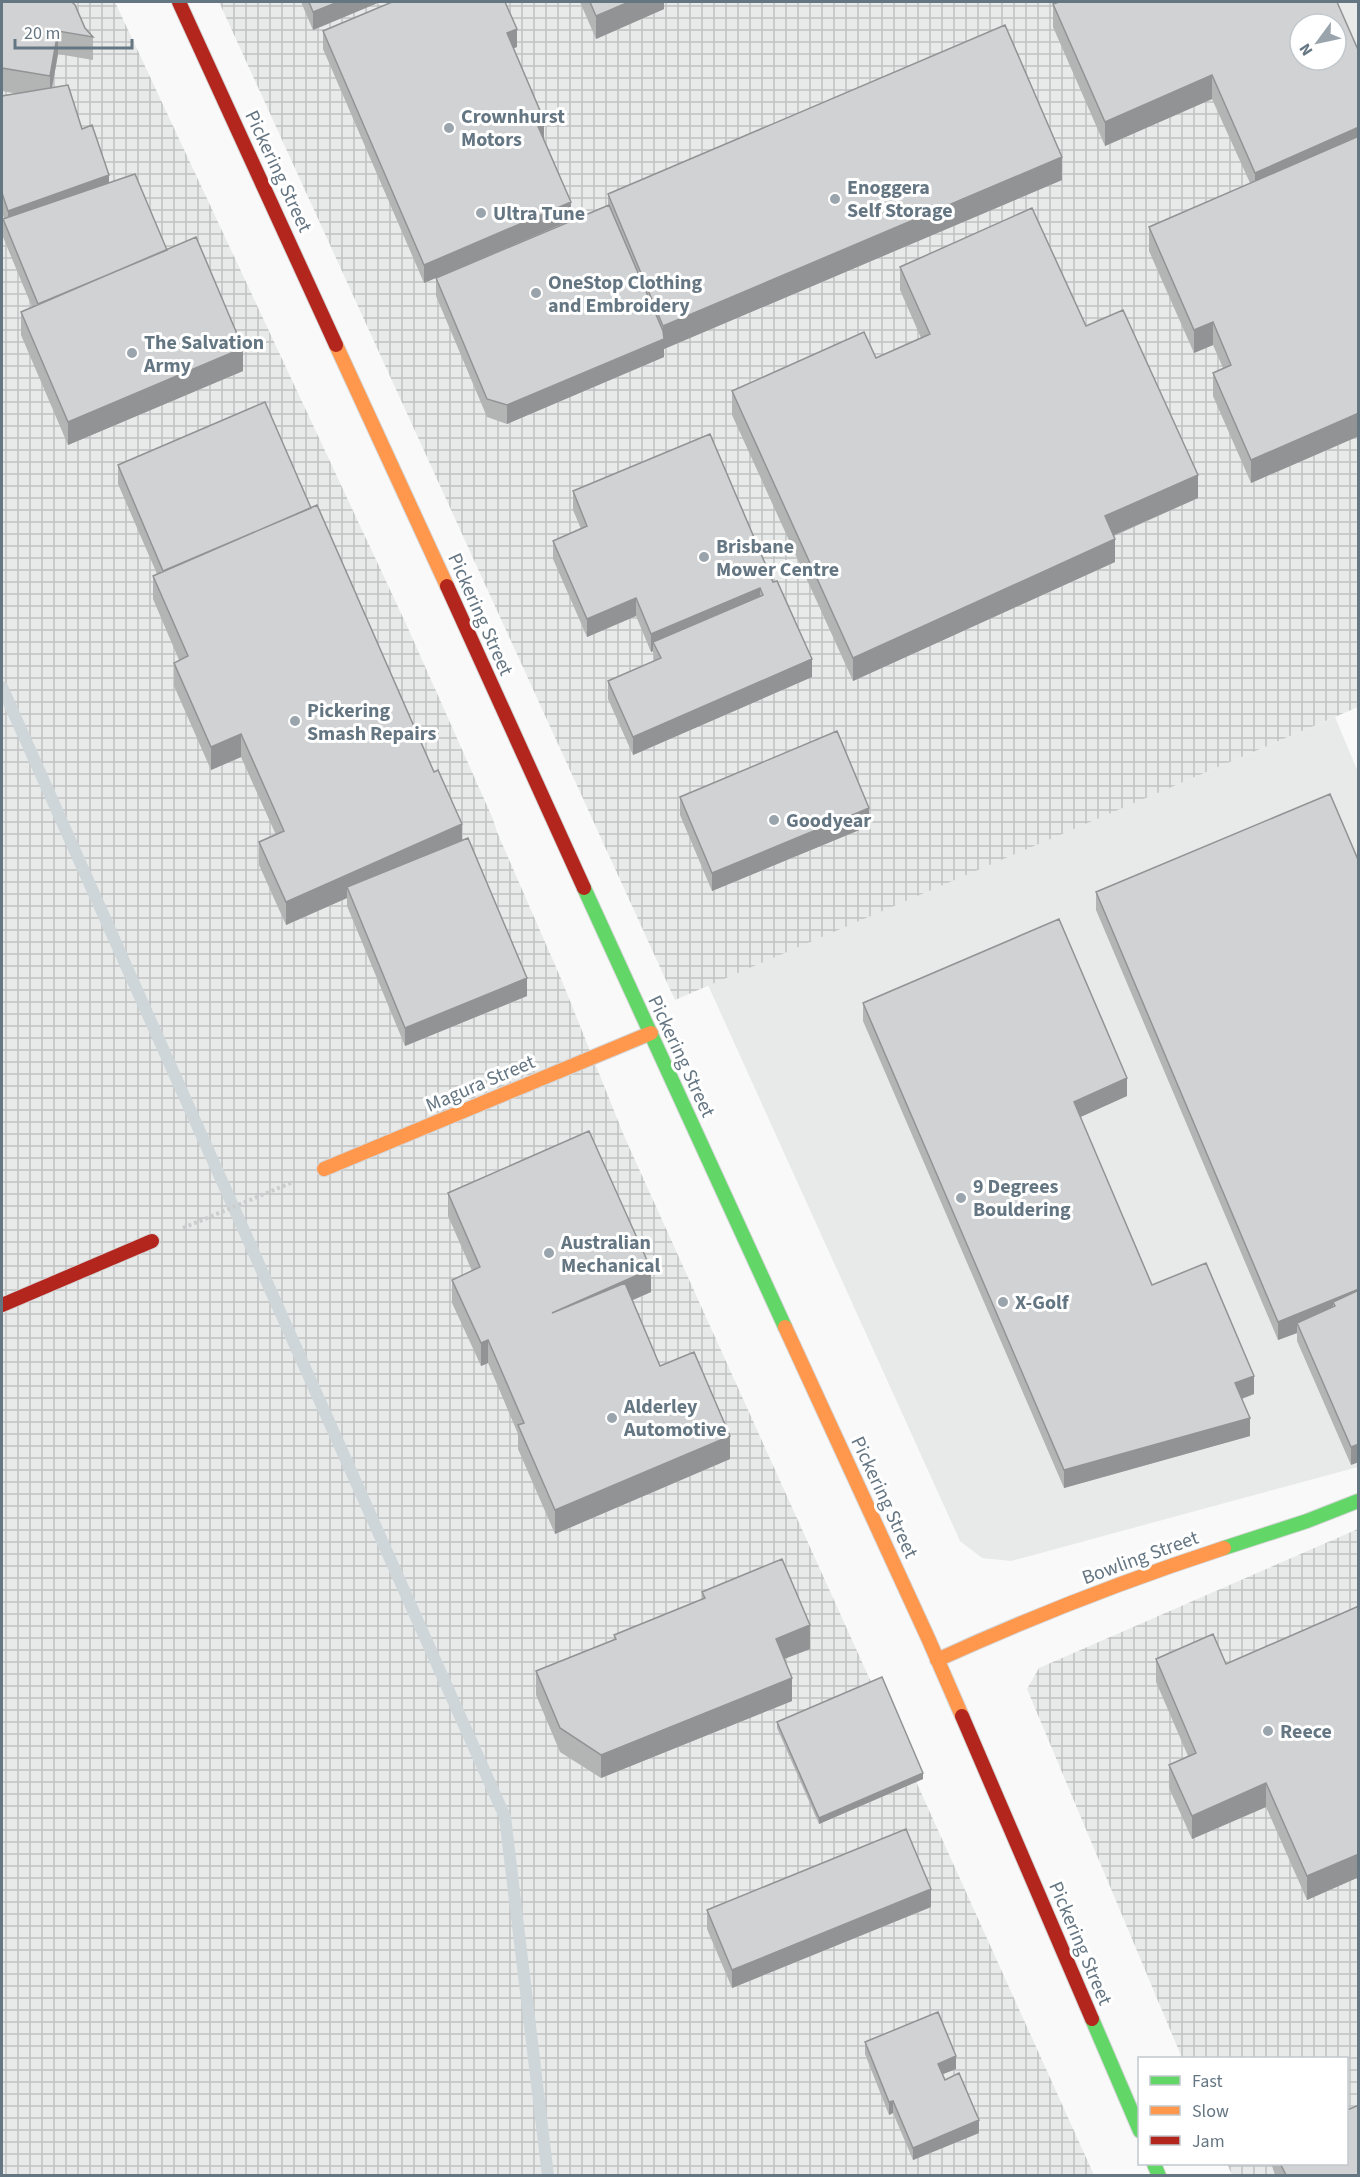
<svg xmlns="http://www.w3.org/2000/svg" width="1360" height="2177" viewBox="0 0 1360 2177" font-family="'Source Sans 3',sans-serif">
	<style>
		.built { fill: #e8e9e9 }
		.industrial { fill: url(#industrial-grid); fill-rule: evenodd }
		.lines { fill: none; stroke-linecap: round; stroke-linejoin: round }
		.stream { stroke: #ced6d9; stroke-width: 12 }
		.fast-casing { stroke: #d5d6d7; stroke-width: 16 }
		.slow-casing { stroke: #d5d6d7; stroke-width: 16 }
		.jam-casing { stroke: #d5d6d7; stroke-width: 16 }
		.path { stroke: #cbcccd; stroke-width: 4; stroke-dasharray: 3 3; stroke-linecap: butt }
		.fast { stroke: #63d668; stroke-width: 14 }
		.slow { stroke: #ff974d; stroke-width: 14 }
		.jam { stroke: #b3261e; stroke-width: 14 }
		.wall { fill: #b3b5b5 }
		.shaded-wall { fill: #929394 }
		.building { fill: #d0d2d3; stroke: #929394; stroke-width: 1.5; fill-rule: evenodd }
		.poi-dot { fill: #99a4ac; stroke: #fff; stroke-width: 2 }
		.labels { text-anchor: middle; stroke-width: 6; stroke-linejoin: round; paint-order: stroke }
		.poi-label { font-size: 20px; font-weight: bold; fill: #657683; stroke: #fff; text-anchor: start }
		.street-label { font-size: 20px; fill: #657683; stroke: #fff }
	</style>
	<defs>
		<pattern id="industrial-grid" width="8" height="8" patternUnits="userSpaceOnUse" patternTransform="scale(1.5)"><rect width="8" height="8" fill="#e8e9e9"/><path d="M0 4h8M4 0v8" fill="none" stroke="#c0c1c2"/></pattern>
	</defs>
	<rect width="100%" height="100%" fill="#f9f9f9"/>
	<!-- built -->
	<path class="built" d="M1326 2H1358V75Z
		M1335 717 1358 772V1467L1011 1561 982 1558 960 1541 708 985Z"/>
	<!-- industrial -->
	<path class="industrial" d="M2 2H115L407 626 493 819 497 832 562 981 625 1138 1094 2175 2 2176Z
		M219 2H1326L1358 75V707L675 1000ZM1300 24H1336V60H1300Z
		M1358 1529V2175H1232L1227 2164H1346V2058H1182L1027 1689 1039 1668Z"/>
	<g class="lines">
		<!-- stream -->
		<path class="stream" d="M2 687 505 1817 548 2176"/>
		<!-- fast casing -->
		<g class="fast-casing">
			<path id="fast" d="M584 888 785 1327
				M1224 1548 1307 1521 1358 1501
				M1092 2019 1140 2131
				M1154 2164 1159 2176"/>
		</g>
		<!-- slow casing -->
		<g class="slow-casing">
			<path id="slow" d="M336 345 447 586
				M324 1169 651 1033
				M785 1327 928 1638 962 1716
				M937 1660C1031 1617 1126 1580 1224 1548"/>
		</g>
		<!-- jam casing -->
		<g class="jam-casing">
			<path id="jam" d="M179 2 336 345
				M447 586 584 888
				M2 1305 152 1241
				M962 1716 1092 2019"/>
		</g>
		<!-- path -->
		<path class="path" d="M183 1228 293 1182"/>
		<!-- fast -->
		<use href="#fast" class="fast"/>
		<!-- slow -->
		<use href="#slow" class="slow"/>
		<!-- jam -->
		<use href="#jam" class="jam"/>
	</g>
	<!-- wall -->
	<path class="wall" d="M2 2 85 28 93 37V60L58 54 52 88 82 129 109 183 167 250 243 371 68 445 21 335V312L32 307 3 237V219H4L2 211V96L18 94 2 91Z
		M301 2H380L313 30Z
		M580 2H664V9L596 39Z
		M1053 4 1359 52V436L1251 483 1213 396V373L1223 368 1213 345 1194 353 1149 251V227L1250 183 1212 99 1105 146 1053 27Z
		M323 31 517 47 513 48 544 138 543 139 571 220 424 283 323 49Z
		M1062 180 664 349V357L507 424 487 417 436 296V278L608 205V194Z
		M900 267 1086 326 1198 498 1114 536 1115 562 853 681 732 415V391L876 358 921 338 900 290Z
		M710 434 812 677 633 755 608 699V681L654 661 653 651 651 652 636 616 587 637 553 559V541L581 529 573 510V491Z
		M118 465 311 508 462 840 527 996 405 1046 347 906V898L286 925 259 865V842L276 835 241 757 211 770 174 686V663L179 660 153 599V576L157 574 118 484Z
		M680 797 869 826 712 891 680 815Z
		M1359 862 1351 1465 1297 1341V1333L1278 1340 1096 910V892Z
		M863 1003 1127 1096 1080 1117 1152 1285 1254 1394 1242 1399 1250 1436 1064 1488 863 1021Z
		M448 1193 651 1292 632 1300 660 1366 730 1459 555 1534 518 1449V1434L488 1363 481 1366 452 1303V1280L472 1271 448 1216Z
		M702 1592 810 1649 784 1659 792 1701 601 1778 560 1752 536 1695V1671L614 1640V1635L702 1600Z
		M1359 1606V1877L1307 1900 1266 1807 1192 1839 1169 1788V1765L1188 1756 1156 1682V1659L1226 1664Z
		M777 1722 923 1779 819 1824 777 1728Z
		M931 1907 732 1988 707 1929V1910Z
		M865 2042 956 2069 943 2074 945 2080 979 2133 913 2160 893 2113 889 2115 865 2054Z
		M1271 2163H1347L1359 2175H1275Z"/>
	<!-- shaded-wall -->
	<path class="shaded-wall" d="M338 2H380L313 30V12Z
		M629 2H664V9L596 39V16Z
		M517 29V47L507 51V33Z
		M58 31V54L50 99V76Z
		M1212 75V99L1105 146V122Z
		M544 120V138L537 142V124Z
		M1359 127V151L1255 196V173Z
		M1062 157V180L664 349V357L507 424V405L663 340V326Z
		M109 175V194L8 229V211Z
		M571 202V220L424 283V265Z
		M1213 322V345L1194 353V330Z
		M243 348V371L68 445V422Z
		M1359 413V436L1251 483V460Z
		M1198 475V498L1105 539V516Z
		M1115 539V562L853 681V658Z
		M760 588V606L653 642V651L651 652V634Z
		M636 598V616L587 637V619Z
		M812 659V677L633 755V737Z
		M241 734V757L211 770V747Z
		M869 808V826L712 891V873Z
		M462 824V847L347 887V898L286 925V902Z
		M527 978V996L405 1046V1028Z
		M1127 1078V1096L1074 1120V1102Z
		M651 1269V1292L552 1336V1313Z
		M1359 1289V1307L1335 1306 1333 1302V1317L1297 1323V1333L1278 1340V1322Z
		M488 1340V1363L481 1366V1343Z
		M1254 1376V1394L1235 1401V1383Z
		M1250 1418V1436L1064 1488V1470Z
		M730 1436V1459L555 1534V1510Z
		M1359 1444V1462L1351 1465V1447Z
		M810 1625V1649L776 1662V1639Z
		M792 1678V1701L601 1778V1755Z
		M923 1773V1779L819 1824V1818Z
		M1266 1783V1807L1192 1839V1816Z
		M1359 1854V1877L1307 1900V1876Z
		M931 1889V1907L732 1988V1970Z
		M956 2056V2069L938 2076V2064Z
		M893 2101V2113L889 2115V2102Z
		M979 2120V2133L913 2160V2148Z"/>
	<!-- building -->
	<path class="building" d="M2 2H72L75 5 85 28 93 37 58 31 50 76 2 68Z
		M309 2H338L313 12Z
		M392 2H505L517 29 507 33 544 120 537 124 571 202 424 265 323 31Z
		M590 2H629L596 16Z
		M1059 2H1337L1359 52V127L1255 173 1212 75 1105 122 1053 4ZM1300 24H1336V60H1300Z
		M1005 25 1062 157 663 326 608 194Z
		M68 85 82 129 92 125 109 175 8 211 2 193V96Z
		M1359 136V413L1251 460 1213 373 1231 365 1213 322 1194 330 1149 227Z
		M135 174 167 250 38 304 3 219Z
		M609 205 663 331 664 339 507 405 487 399 436 278Z
		M1032 208 1086 326 1123 310 1198 475 1105 516 1115 539 853 658 732 391 864 332 876 358 930 334 900 267Z
		M196 237 243 348 68 422 21 312Z
		M265 402 311 508 163 571 118 465Z
		M710 434 773 582 777 581 812 659 633 737 608 681 661 658 653 642 763 595 760 588 651 634 636 598 587 619 553 541 587 526 573 491Z
		M317 505 434 772 438 770 462 824 286 902 259 842 284 831 241 734 211 747 174 663 188 656 153 576Z
		M837 731 869 808 712 873 680 797Z
		M1330 794 1359 862V1289L1278 1322 1096 892Z
		M468 838 527 978 405 1028 347 887Z
		M1059 919 1127 1078 1074 1102 1152 1285 1206 1263 1254 1376 1235 1383 1250 1418 1064 1470 863 1003Z
		M589 1131 651 1269 552 1313 625 1283 660 1366 694 1352 730 1436 555 1510 518 1425 524 1423 488 1340 481 1343 452 1280 480 1267 448 1193Z
		M1359 1290V1444L1351 1447 1297 1323 1335 1306 1333 1302Z
		M782 1559 810 1625 776 1639 792 1678 601 1755 560 1728 536 1671 616 1639 614 1635 705 1598 702 1592Z
		M1359 1606V1854L1307 1876 1266 1783 1192 1816 1169 1765 1196 1753 1156 1659 1213 1634 1226 1664Z
		M882 1677 923 1773 819 1818 777 1722Z
		M906 1829 931 1889 732 1970 707 1910Z
		M938 2012 956 2056 938 2064 945 2080 959 2073 979 2120 913 2148 893 2101 889 2102 865 2042Z
		M1359 2105V2175H1286L1280 2163H1347V2110Z"/>
	<!-- markers -->
	<g class="poi-dot">
		<circle cx="449" cy="128" r="6"/>
		<circle cx="835" cy="199" r="6"/>
		<circle cx="481" cy="213" r="6"/>
		<circle cx="536" cy="293" r="6"/>
		<circle cx="132" cy="353" r="6"/>
		<circle cx="704" cy="557" r="6"/>
		<circle cx="295" cy="721" r="6"/>
		<circle cx="774" cy="820" r="6"/>
		<circle cx="961" cy="1198" r="6"/>
		<circle cx="549" cy="1253" r="6"/>
		<circle cx="1003" cy="1302" r="6"/>
		<circle cx="612" cy="1418" r="6"/>
		<circle cx="1268" cy="1731" r="6"/>
	</g>
	<g class="labels">
		<!-- poi labels -->
		<g class="poi-label">
			<text x="461" y="123">Crownhurst<tspan x="461" dy="23">Motors</tspan></text>
			<text x="847" y="194">Enoggera<tspan x="847" dy="23">Self Storage</tspan></text>
			<text x="493" y="220">Ultra Tune</text>
			<text x="548" y="289">OneStop Clothing<tspan x="548" dy="23">and Embroidery</tspan></text>
			<text x="144" y="349">The Salvation<tspan x="144" dy="23">Army</tspan></text>
			<text x="716" y="553">Brisbane<tspan x="716" dy="23">Mower Centre</tspan></text>
			<text x="307" y="717">Pickering<tspan x="307" dy="23">Smash Repairs</tspan></text>
			<text x="786" y="827">Goodyear</text>
			<text x="973" y="1193">9 Degrees<tspan x="973" dy="23">Bouldering</tspan></text>
			<text x="561" y="1249">Australian<tspan x="561" dy="23">Mechanical</tspan></text>
			<text x="1015" y="1309">X-Golf</text>
			<text x="624" y="1413">Alderley<tspan x="624" dy="23">Automotive</tspan></text>
			<text x="1280" y="1738">Reece</text>
		</g>
		<!-- street labels -->
		<g class="street-label">
			<text transform="translate(279 171) rotate(65)" y="7">Pickering Street</text>
			<text transform="translate(481 614) rotate(66)" y="7">Pickering Street</text>
			<text transform="translate(682 1056) rotate(65)" y="7">Pickering Street</text>
			<text transform="translate(480 1083) rotate(-23)" y="7">Magura Street</text>
			<text transform="translate(885 1497) rotate(65)" y="7">Pickering Street</text>
			<text transform="translate(1140 1557) rotate(-20)" y="7">Bowling Street</text>
			<text transform="translate(1081 1943) rotate(67)" y="7">Pickering Street</text>
		</g>
	</g>
	<!-- border -->
	<rect width="1360" height="2177" fill="none" stroke="#657683" stroke-width="6"/>
	<!-- legend -->
	<rect x="1138" y="2057" width="210" height="108" fill="#ffffff" stroke="#c1c8cd" stroke-width="1.5"/>
	<rect x="1150" y="2076" width="30" height="9" fill="#63d668" stroke="#c1c8cd" stroke-width="1.5"/>
	<text x="1192" y="2087" font-size="18" fill="#657683">Fast</text>
	<rect x="1150" y="2106" width="30" height="9" fill="#ff974d" stroke="#c1c8cd" stroke-width="1.5"/>
	<text x="1192" y="2117" font-size="18" fill="#657683">Slow</text>
	<rect x="1150" y="2136" width="30" height="9" fill="#b3261e" stroke="#c1c8cd" stroke-width="1.5"/>
	<text x="1192" y="2147" font-size="18" fill="#657683">Jam</text>
	<!-- north arrow -->
	<g transform="translate(1318 42) rotate(237)"><circle r="28" fill="#ffffff" stroke="#c1c8cd" stroke-width="1.5"/>
	<path d="M0-4.5L10 22L0 15L-10 22Z" fill="#99a4ac"/>
	<text y="-9" font-size="16" font-weight="bold" text-anchor="middle" fill="#657683">N</text>
	</g>
	<!-- scale -->
	<path d="M15 39v9h117v-9" fill="none" stroke="#657683" stroke-width="3"/>
	<text x="24" y="39" font-size="18" fill="#657683" stroke="#ffffff" stroke-width="4.5" paint-order="stroke">20 m</text>
</svg>
